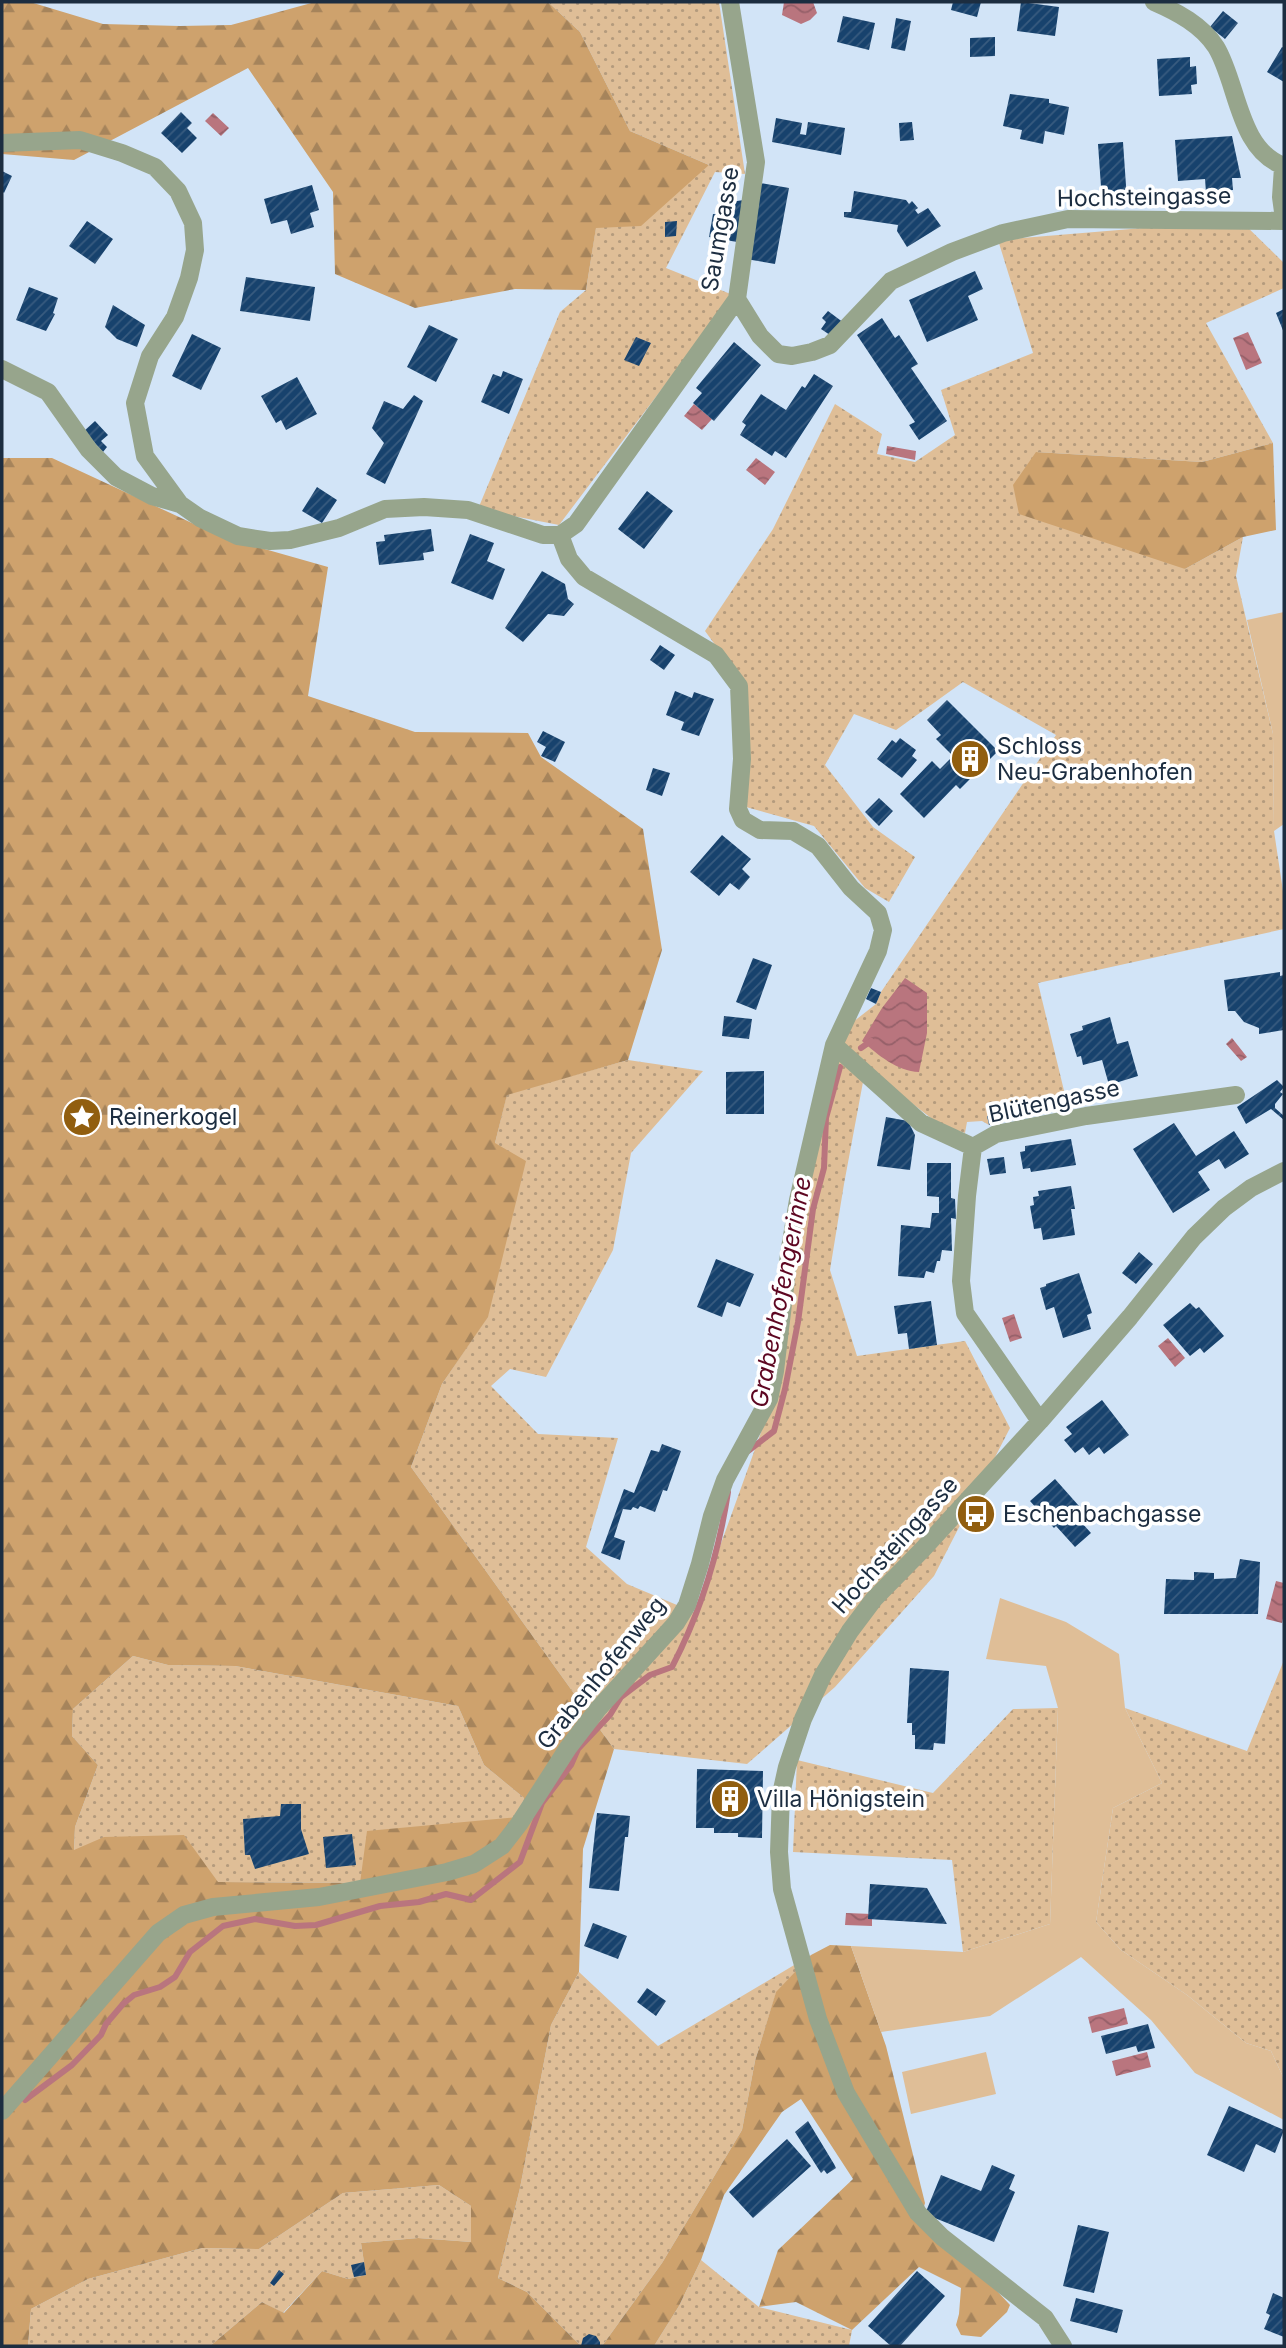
<svg xmlns="http://www.w3.org/2000/svg" width="1286" height="2348" viewBox="0 0 1286 2348" font-family="Inter,sans-serif">
	<style>
		.grass { fill: url(#grass-dots) }
		.forest { fill: url(#forest-firs); fill-rule: evenodd }
		.green { fill: #dfbe97 }
		.water { fill: url(#water-waves) }
		.lines { fill: none; stroke-linecap: round; stroke-linejoin: round }
		.stream { stroke: #b9757e; stroke-width: 6 }
		.building { fill: url(#building-hatch) }
		.street { stroke: #97a58c; stroke-width: 18 }
		.labels { text-anchor: middle; stroke-width: 7; stroke-linejoin: round; paint-order: stroke }
		.street-label { font-size: 23px; fill: #1c2d40; stroke: #fff }
		.poi-label { font-size: 23px; fill: #1c2d40; stroke: #fff; text-anchor: start }
		.water-label { font-size: 24px; font-style: italic; fill: #5d0621; stroke: #fff }
	</style>
	<defs>
		<pattern id="grass-dots" width="8" height="8" patternUnits="userSpaceOnUse" patternTransform="scale(1.75)"><rect width="8" height="8" fill="#dfbe97"/><path d="M2 2h.1M6 6h.1" fill="none" stroke="#b49b7d" stroke-width="1.8" stroke-linecap="round"/></pattern>
		<pattern id="forest-firs" width="22" height="20" patternUnits="userSpaceOnUse" patternTransform="scale(1.75)"><rect width="22" height="20" fill="#cea26d"/><path d="M5 1l3.5 6h-7zM16 11l3.5 6h-7z" fill="#a6845b"/></pattern>
		<pattern id="water-waves" width="16" height="10" patternUnits="userSpaceOnUse" patternTransform="scale(1.75)"><rect width="16" height="10" fill="#b9757e"/><path d="M0 5q4-4 8 0t8 0" fill="none" stroke="#966069"/></pattern>
		<pattern id="building-hatch" width="6" height="6" patternUnits="userSpaceOnUse" patternTransform="scale(1.75)"><rect width="6" height="6" fill="#17426d"/><path d="M-1 1l2-2M0 6l6-6M5 7l2-2" fill="none" stroke="#385b7f"/></pattern>
	</defs>
	<rect width="100%" height="100%" fill="#d2e4f7"/>
	<!-- grass -->
	<path class="grass" d="M548 2H719L745 174 715 172 666 268 733 295 559 525 478 509 560 312 586 290 596 227 709 165 630 131 580 32Z
		M1240 220 1284 263V288L1206 323 1273 443 1202 462 1036 452 1185 569 1243 537 1236 576 1273 734 1274 831 1284 898V929L1038 983 1067 1103 1002 1122 1000 1113 987 1116 989 1125 982 1121 967 1122 965 1133 940 1125 896 1091 863 1082 844 1184 830 1270 857 1356 965 1341 1010 1428 934 1576 835 1687 747 1764 614 1749 411 1467 442 1384 488 1316 495 1143 507 1094 628 1060 703 1071 631 1153 613 1250 546 1377 510 1369 491 1386 538 1434 618 1438 586 1547 627 1584 696 1613 777 1388 789 1254 834 1045 853 1022 876 1004 881 992 1056 735 963 682 896 730 854 714 825 765 873 827 915 857 889 902 865 888 814 826 746 807 748 690 705 631 773 529 835 404 882 434 877 454 915 462 955 435 941 390 1033 353 998 240Z
		M133 1656 168 1665 235 1666 458 1706 484 1765 524 1798 518 1817 360 1883 217 1882 74 1851 75 1827 98 1765 72 1736 73 1709Z
		M1284 1660V2079L1271 2051 1246 2043 1187 1995 1121 1950 1096 1922 1113 1808 1162 1783 1125 1708 1247 1751Z
		M1058 1708 1050 1924 963 1952 952 1860 793 1852 797 1760 933 1793 1013 1709Z
		M811 1955 776 1993 755 2061 742 2130 662 2263 602 2346H581L527 2292 498 2278 520 2188 551 2025 579 1972 658 2046Z
		M439 2185 471 2206V2242L418 2238 361 2243 366 2275 348 2279 322 2271 283 2313 262 2302 210 2346H28L31 2309 88 2279 202 2248 259 2249 343 2193Z
		M701 2260 759 2307 852 2330 849 2346H654L679 2306Z"/>
	<!-- forest -->
	<path class="forest" d="M2 2H30L103 24 180 26 231 25 315 2H548L580 32 630 131 709 165 641 226 596 228 586 290 515 289 415 308 335 274 333 192 248 68 74 160 2 154Z
		M1273 443 1276 530 1243 537 1185 569 1019 514 1013 485 1036 452 1202 462Z
		M2 458H52L222 537 328 567 308 696 415 732 528 733 541 757 643 829 662 950 628 1060 507 1095 495 1143 526 1161 488 1317 442 1384 411 1467 614 1749 583 1849 579 1972 551 2025 520 2188 498 2278 527 2292 581 2346H210L262 2302 284 2313 322 2271 348 2279 366 2275 361 2243 418 2238 471 2242V2206L439 2185 343 2193 259 2249 202 2248 88 2279 31 2309 28 2346H2ZM133 1656 168 1665 235 1666 458 1706 484 1765 524 1798 518 1817 367 1831 360 1883 218 1882 184 1835 104 1837 74 1850 75 1827 98 1765 72 1736 73 1709Z
		M830 1945 851 1946 886 2046 925 2203 919 2224 983 2276 1010 2305 1007 2312 981 2337 961 2335 956 2325 959 2314 961 2288 919 2267 852 2330 796 2302 759 2307 778 2250 853 2179 801 2099 782 2112 724 2195 701 2260 679 2306 654 2346H602L662 2263 742 2130 755 2061 776 1992 811 1955Z"/>
	<!-- green -->
	<path class="green" d="M1284 612V824L1274 831 1273 734 1247 620Z
		M1000 1598 1066 1622 1119 1654 1125 1708 1162 1783 1113 1808 1096 1922 1121 1950 1187 1995 1246 2043 1271 2051 1284 2079V2120L1195 2073 1151 2020 1081 1957 990 2016 881 2032 851 1946 963 1952 1050 1924 1058 1708 1046 1666 986 1659Z
		M986 2052 996 2094 911 2114 902 2072Z"/>
	<!-- water -->
	<path class="water" d="M784 2H813L817 13 810 20 801 24 782 15Z
		M213 113 229 128 221 136 205 121Z
		M1248 332 1262 363 1246 370 1233 338Z
		M694 404 712 419 702 430 684 416Z
		M887 446 916 451 915 460 886 454Z
		M756 458 775 472 765 485 746 470Z
		M905 978 927 993V1033L919 1072C897 1071 878 1055 862 1041L882 1008Z
		M1232 1038 1247 1057 1241 1061 1226 1044Z
		M1014 1314 1022 1338 1010 1342 1002 1318Z
		M1168 1338 1185 1358 1175 1367 1158 1346Z
		M1276 1581 1284 1583V1614L1282 1623 1266 1619Z
		M846 1913 872 1914V1926L845 1925Z
		M1124 2008 1128 2024 1092 2033 1088 2017Z
		M1147 2052 1151 2067 1116 2076 1112 2061Z"/>
	<g class="lines">
		<!-- stream -->
		<path class="stream" d="M861 1048 871 1041
			M748 1451 774 1431 785 1389 798 1322 813 1209 824 1168 826 1118 840 1067
			M25 2100 72 2065 101 2035 106 2024 123 2004 134 1995 160 1987 175 1977 190 1952 223 1926 255 1919 295 1926 316 1925 380 1906 419 1902 446 1894 471 1900 520 1862 542 1803 571 1765 578 1749 610 1715 621 1697 650 1675 672 1667C700 1613 719 1552 728 1492"/>
	</g>
	<!-- building -->
	<path class="building" d="M953 2H981L977 17 951 10Z
		M1021 2 1059 7 1055 36 1017 31Z
		M1223 11 1238 23 1225 39 1210 27Z
		M843 16 875 23 869 50 837 42Z
		M896 18 911 21 905 51 891 48Z
		M995 37V56L970 57V38Z
		M1282 47 1284 48V82L1267 72Z
		M1190 57V67L1196 66 1197 84 1191 85 1192 94 1159 96 1157 59Z
		M1010 94 1049 99V103L1069 107 1064 135 1045 131 1043 144 1020 139 1022 130 1003 126Z
		M181 112 192 123 187 128 197 138 182 153 161 133Z
		M776 118 802 123 800 134 806 135 808 122 845 128 841 155 772 142Z
		M912 122 914 140 900 141 899 123Z
		M1232 136 1241 178H1232L1233 190 1206 192 1205 179 1178 181 1175 140Z
		M1123 142 1127 200 1102 201 1098 144Z
		M2 171 12 176 4 193 2 191Z
		M760 183 789 188 775 264 746 259Z
		M312 185 319 210 310 213 314 227 291 234 287 220 271 224 264 199Z
		M854 191 906 200 909 204 912 201 918 208 915 210 918 214 928 208 941 226 907 247 897 231 898 225 844 217V212H851Z
		M744 200 737 242 709 237 713 214 722 215 723 203Z
		M87 221 113 239 95 264 69 246Z
		M677 221 676 236 665 237V222Z
		M975 271 983 289 968 296 978 320 927 342 909 300Z
		M246 277 315 287 310 321 240 311Z
		M29 287 58 298 53 313 55 314 46 331 16 320Z
		M113 305 145 325 137 347 117 339 105 327Z
		M1284 309V333L1276 313Z
		M828 311 844 323 833 337 821 329 826 322 822 318Z
		M882 318 895 338 899 335 918 364 911 368 947 421 919 440 909 425 915 422 857 335Z
		M429 325 458 339 436 382 407 367Z
		M192 334 221 348 201 390 172 376Z
		M636 337 651 343 639 366 624 360Z
		M734 342 761 365 714 421 693 403 702 393 696 388Z
		M503 371 523 379 509 414 481 402 493 374 501 377Z
		M814 374 833 386 786 458 775 451 772 456 740 435 746 425 742 422 761 394 786 410 802 386 805 388Z
		M297 377 317 414 286 430 281 420 276 423 261 396Z
		M414 395 423 401 385 484 366 474 384 443 372 428 384 401 403 409Z
		M95 421 108 435 101 441 107 447 103 452 84 431Z
		M317 487 337 500 322 523 302 511Z
		M647 491 673 511 644 549 618 529Z
		M431 529 434 551 423 553 424 560 379 565 376 542 385 541 384 535Z
		M470 534 494 543 487 561 505 569 493 600 451 583Z
		M542 571 565 584 568 599 574 604 564 616 548 614 523 642 505 628Z
		M660 645 675 655 664 670 650 660Z
		M675 691 692 698 694 692 714 699 699 736 681 730 684 722 666 715Z
		M947 700 998 751 960 789 956 785 924 818 900 794 932 761 940 769 953 756 936 739 941 735 927 720Z
		M543 731 565 742 555 762 541 756 546 747 537 742Z
		M900 738 916 750 912 756 917 760 902 778 877 759 892 740 896 743Z
		M653 768 670 773 662 796 646 790Z
		M879 798 893 811 879 826 865 812Z
		M722 835 751 859 742 869 750 877 739 890 730 883 719 896 690 872Z
		M753 958 772 965 756 1010 736 1002Z
		M1280 972V976L1284 975V1030L1259 1034V1028L1244 1022 1235 1011H1228L1224 980Z
		M871 988 881 992 876 1004 866 999Z
		M724 1016 752 1019 749 1039 722 1036Z
		M1110 1017 1117 1044 1128 1041 1138 1076 1109 1085 1102 1060 1083 1065 1081 1056 1077 1057 1070 1034 1083 1030 1082 1026Z
		M764 1071V1114H726V1072Z
		M1277 1080 1284 1087 1280 1092 1283 1094 1275 1104V1108L1284 1116V1120L1271 1109 1246 1124 1237 1107Z
		M1001 1113 1002 1122 989 1125 987 1116Z
		M886 1117 908 1121 915 1135 910 1170 877 1166Z
		M1174 1123 1196 1156 1234 1131 1249 1154 1225 1169 1219 1159 1198 1172 1210 1190 1173 1213 1133 1149Z
		M1071 1139 1076 1165 1031 1172 1030 1168 1023 1169 1020 1152 1025 1151V1146Z
		M1004 1157 1006 1173 990 1175 987 1159Z
		M927 1163H951V1198L955 1199 956 1219 951 1218 952 1251 942 1250 940 1261H937L934 1273 926 1271 924 1278 898 1276 901 1225 930 1228 932 1213H939V1197L927 1196Z
		M1071 1186 1075 1209H1071L1075 1235 1043 1240 1041 1228 1034 1229 1030 1206 1034 1205 1033 1197 1039 1196 1038 1191Z
		M1139 1252 1153 1264 1136 1284 1122 1273Z
		M716 1259 754 1274 740 1307 727 1302 722 1317 697 1307Z
		M1079 1273 1092 1313 1087 1315 1091 1329 1063 1338 1054 1307 1046 1310 1040 1288 1046 1286V1284Z
		M931 1301 937 1345 909 1349 907 1333 898 1334 894 1306Z
		M1190 1303 1196 1309 1199 1307 1224 1336 1204 1353 1200 1348 1190 1356 1163 1325Z
		M1102 1400 1129 1435 1104 1454 1099 1447 1089 1455 1083 1447 1075 1453 1064 1440 1072 1434 1066 1427Z
		M662 1444 681 1451 667 1491 663 1490 655 1512 640 1506 638 1509 633 1507 631 1510 623 1509 614 1537 625 1541 620 1560 601 1553 624 1489 634 1493 651 1450 659 1452Z
		M1055 1479 1079 1506 1072 1512 1091 1533 1075 1547 1056 1526 1054 1528 1030 1501Z
		M1240 1559 1260 1562 1258 1614H1164L1166 1579 1194 1580V1572L1214 1573V1579L1236 1578Z
		M910 1668 949 1671 945 1744 934 1743 933 1750 915 1749V1735H912V1723H907Z
		M697 1769 763 1771 762 1838 738 1837V1833H714V1828H696Z
		M281 1804H301V1829L309 1854 255 1869 250 1855H245L243 1819 280 1816Z
		M597 1813 630 1816 628 1837H625L619 1891 589 1888Z
		M352 1834 356 1865 326 1868 323 1837Z
		M870 1884 927 1888 947 1924 868 1919Z
		M593 1923 627 1936 618 1959 584 1946Z
		M647 1988 666 2001 656 2016 637 2002Z
		M1148 2024 1155 2048 1138 2052 1136 2046 1106 2054 1101 2036Z
		M1229 2106 1284 2130 1275 2153 1256 2144 1244 2172 1207 2155Z
		M808 2121 834 2164 836 2168 827 2174 824 2170 821 2173 795 2132Z
		M787 2139 811 2166 753 2218 729 2192Z
		M992 2165 1015 2175 1009 2189 1015 2192 994 2242 925 2214 941 2175 981 2191Z
		M1078 2225 1109 2232 1094 2293 1063 2286Z
		M364 2262 366 2275 354 2277 351 2265Z
		M279 2270 284 2274 274 2286 270 2283Z
		M917 2271 945 2296 900 2346H891L868 2326Z
		M1273 2293 1284 2298V2337L1264 2329 1270 2315 1266 2313Z
		M1076 2298 1123 2310 1117 2333 1070 2321Z
		M589 2334 596 2336 600 2342V2346H581L583 2338Z"/>
	<g class="lines">
		<!-- street -->
		<path class="street" d="M1154 2C1177 12 1202 25 1216 47 1238 83 1238 150 1284 166
			M2 143 80 140 122 153 155 167 178 191 193 223 195 250 189 278 175 317 150 356 135 403 145 456 180 504 200 518 238 536 270 541 290 540 339 528 385 509 424 507 468 510 543 535H560
			M1283 167 1281 197 1284 219
			M737 299 760 336 778 354 792 356 812 352 830 345 891 281 952 252 1003 233 1068 219 1284 221
			M2 369 48 392 89 450 116 477 152 496 180 504
			M560 535 576 524 737 299 756 162 730 2
			M834 1045 921 1123 973 1147
			M973 1147 967 1196 961 1281 965 1313 1040 1421
			M973 1147 996 1134 1086 1116 1236 1095
			M2 2111 158 1933 184 1915 213 1907 319 1897 447 1872 474 1864 502 1846 519 1824 568 1748 598 1709 676 1623 687 1605 700 1564 712 1516 725 1480 769 1399 775 1371 789 1254 798 1200 834 1045 878 951 883 930 878 913 851 888 818 846 793 831 760 830 743 820 738 809 742 759 739 686 716 655 584 577 569 559 560 535
			M1063 2346 1045 2318 942 2237 918 2213 846 2093 818 2019 782 1889 779 1852 781 1794 787 1767 803 1719 823 1675 850 1631 874 1599 923 1549 1040 1421 1130 1317 1194 1237 1224 1208 1251 1188 1284 1171"/>
	</g>
	<!-- icons -->
	<defs>
		<g id="building-disc" transform="scale(2.0125)"><circle r="9.5" fill="#915e0f" stroke="#fff"/><path d="M-4-6H4V6H1V3H-1V6H-4ZM-2.5-4.3h1.7v1.8h-1.7ZM.8-4.3h1.7v1.8H.8ZM-2.5-1h1.7V.8h-1.7ZM.8-1h1.7V.8H.8Z" fill="#fff"/></g>
		<g id="sight-disc" transform="scale(2.0125)"><circle r="9.5" fill="#915e0f" stroke="#fff"/><path d="M0-6L1.8-2.2L6-1.7L2.9 1.2L3.7 5.4L0 3.3L-3.7 5.4L-2.9 1.2L-6-1.7L-1.8-2.2Z" fill="#fff"/></g>
		<g id="bus-disc" transform="scale(2.0125)"><circle r="9.5" fill="#915e0f" stroke="#fff"/><path d="M-5-6H5V4H4V6H2V4H-2V6H-4V4H-5ZM-3.5-4V0h7V-4ZM-3.5 1.2v1.5H-2V1.2ZM2 1.2v1.5H3.5V1.2Z" fill="#fff"/></g>
	</defs>
	<g fill-rule="evenodd">
		<use href="#building-disc" x="970" y="759"/>
		<use href="#sight-disc" x="82" y="1117"/>
		<use href="#bus-disc" x="976" y="1514"/>
		<use href="#building-disc" x="730" y="1799"/>
	</g>
	<g class="labels">
		<!-- street labels -->
		<g class="street-label">
			<text transform="translate(1144 197) rotate(-1)" y="8">Hochsteingasse</text>
			<text transform="translate(720 229) rotate(-80)" y="8">Saumgasse</text>
			<text transform="translate(1054 1101) rotate(-12)" y="8">Blütengasse</text>
			<text transform="translate(895 1545) rotate(-48)" y="8">Hochsteingasse</text>
			<text transform="translate(601 1673) rotate(-51)" y="8">Grabenhofenweg</text>
		</g>
		<!-- poi labels -->
		<g class="poi-label">
			<text x="997" y="754">Schloss<tspan x="997" dy="26">Neu-Grabenhofen</tspan></text>
			<text x="109" y="1125">Reinerkogel</text>
			<text x="1003" y="1522">Eschenbachgasse</text>
			<text x="757" y="1807">Villa Hönigstein</text>
		</g>
		<!-- water labels -->
		<g class="water-label">
			<text transform="translate(781 1292) rotate(-79)" y="8">Grabenhofengerinne</text>
		</g>
	</g>
	<!-- border -->
	<rect width="1286" height="2348" fill="none" stroke="#1c2d40" stroke-width="7"/>
</svg>
